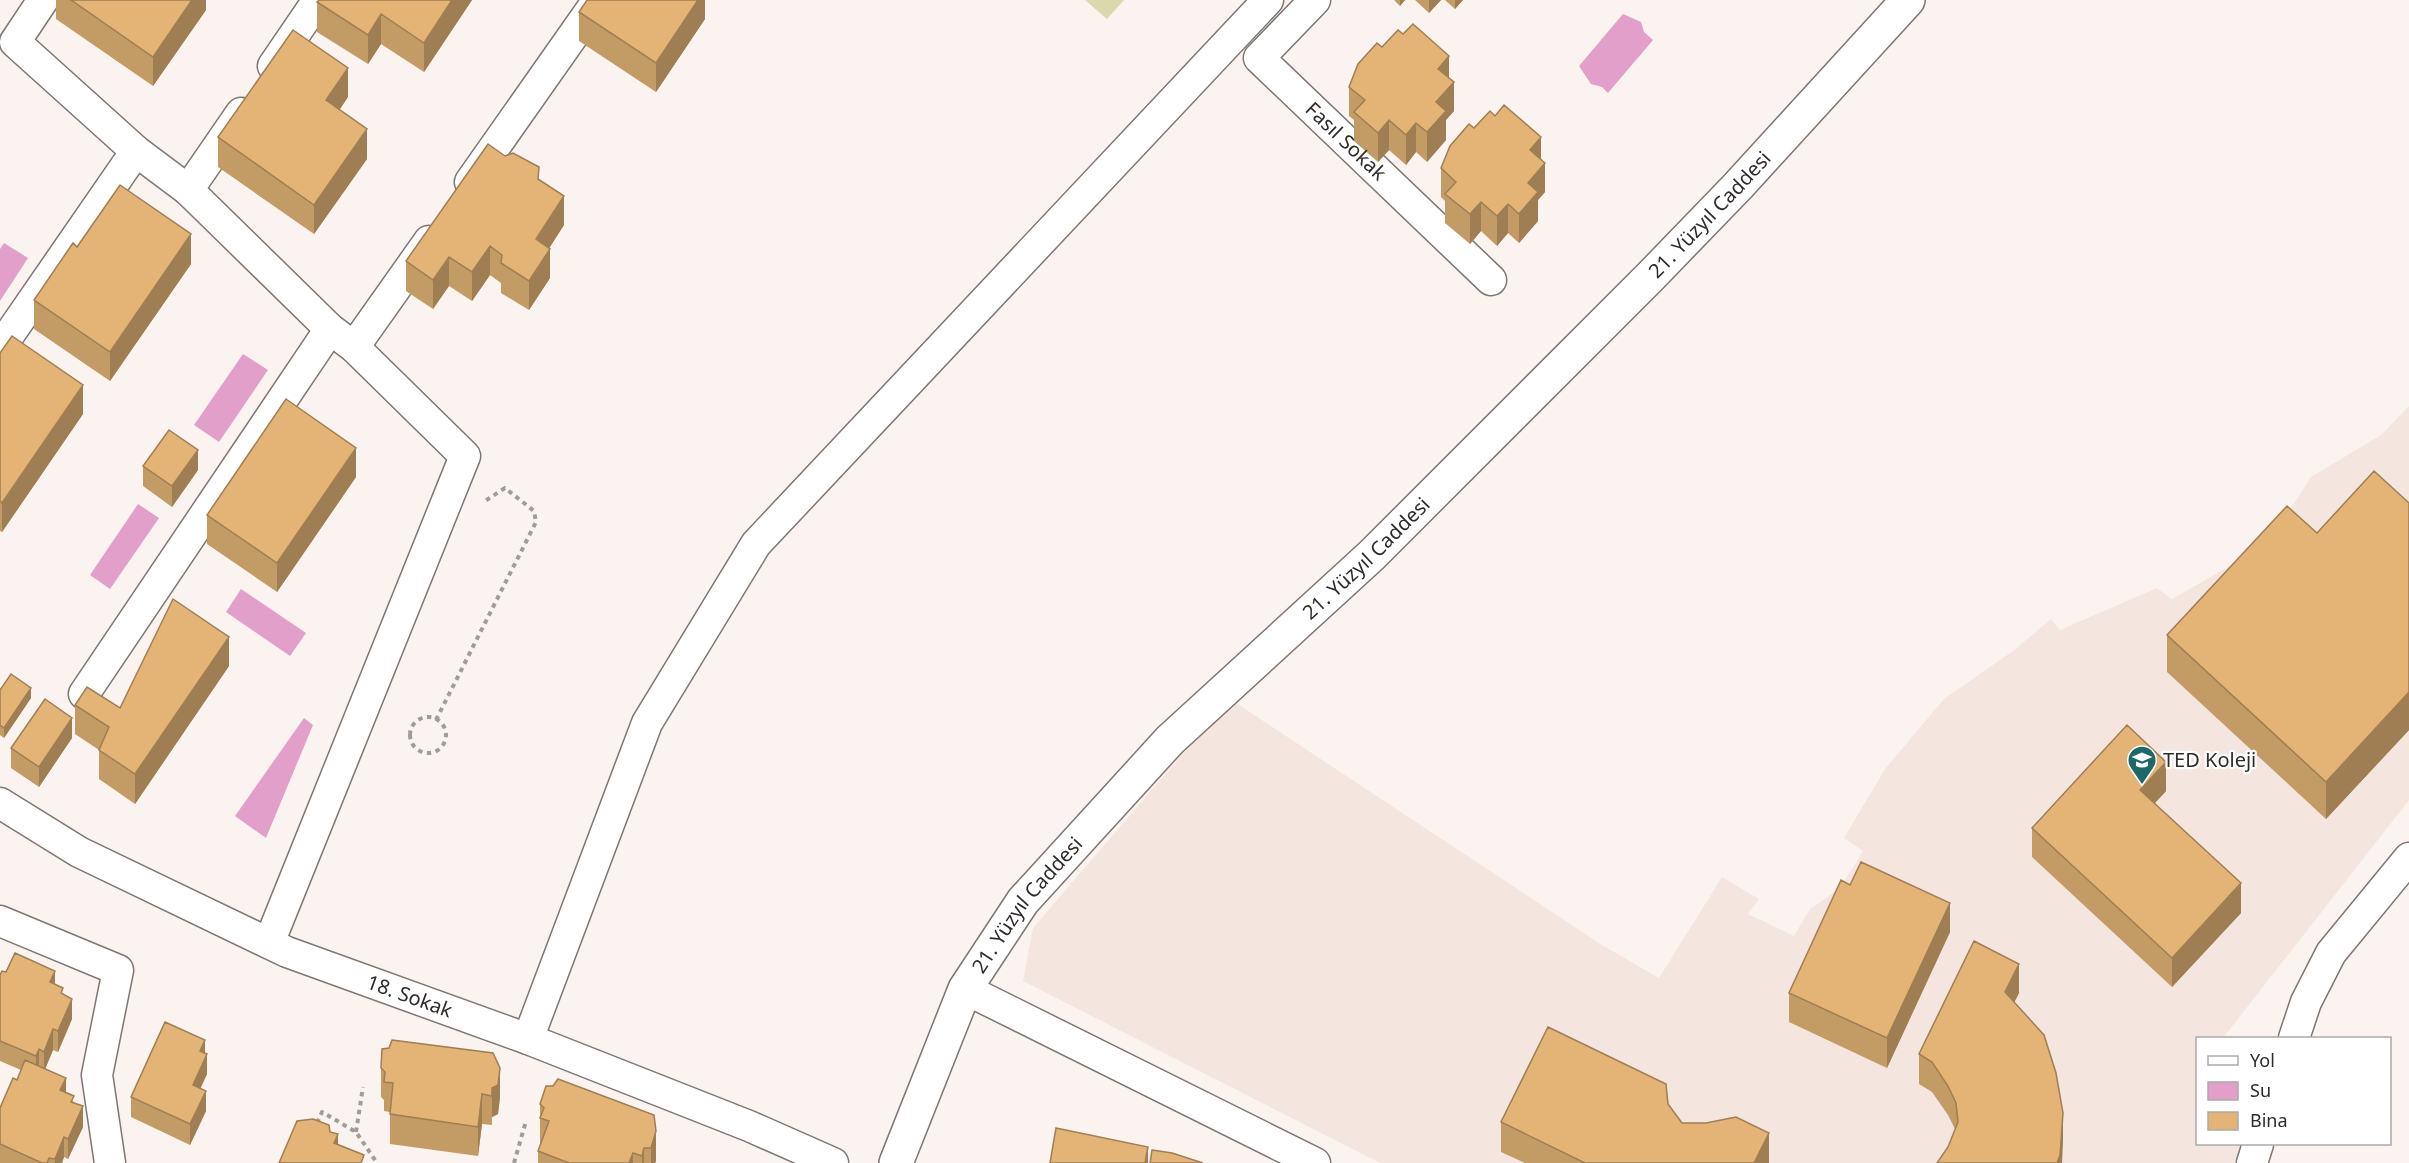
<svg xmlns="http://www.w3.org/2000/svg" width="2409" height="1163" viewBox="0 0 2409 1163" font-family="'Noto Sans',sans-serif">
	<style>
		.built { fill: #f5e5df }
		.green { fill: #dbd8ab }
		.water { fill: #e19fca }
		.lines { fill: none; stroke-linecap: round; stroke-linejoin: round }
		.minor-casing { stroke: #7d7673; stroke-width: 33 }
		.tertiary-casing { stroke: #7d7673; stroke-width: 36 }
		.path { stroke: #a19c99; stroke-width: 4; stroke-dasharray: 4.5 4.5; stroke-linecap: butt }
		.minor { stroke: #fff; stroke-width: 30 }
		.tertiary { stroke: #fff; stroke-width: 33 }
		.wall { fill: #c39b65 }
		.shaded-wall { fill: #9f7e53 }
		.building { fill: #e3b476; stroke: #9f7e53; stroke-width: 1.5 }
		.labels { text-anchor: middle; stroke-width: 4.5; stroke-linejoin: round; paint-order: stroke }
		.street-label { font-size: 20px; fill: #2e2b29; stroke: #fff }
		.poi-label { font-size: 20px; fill: #2e2b29; stroke: #fff; text-anchor: start }
	</style>
	<rect width="100%" height="100%" fill="#fbf3f0"/>
	<!-- built -->
	<path class="built" d="M2409 406V800L2223 1038H2198V1144H2258L2266 1163H1380L1023 981 1033 928 1230 699 1602 945 1659 978 1722 877 1759 899 1748 914 1794 936 1810 909 1840 888 1863 851 1844 838 1885 769 1944 699 2013 651 2051 619 2060 630 2157 588 2172 599 2261 548 2285 517 2311 477 2381 435Z"/>
	<!-- green -->
	<path class="green" d="M1085 0H1124L1107 19Z"/>
	<!-- water -->
	<path class="water" d="M1623 14 1641 22 1644 32 1653 40 1608 93 1602 87 1591 84 1579 66Z
		M4 243 28 258 0 301V249Z
		M243 354 268 370 219 442 194 425Z
		M138 504 159 518 110 589 90 575Z
		M241 589 306 633 290 656 226 612Z
		M304 718 313 725 266 838 235 816Z"/>
	<g class="lines">
		<!-- minor casing -->
		<g class="minor-casing">
			<g id="minor">
				<path d="M43 0 15 42 136 151 188 190 330 329 354 347 465 456 269 943"/>
				<path id="s1" d="M1315 0 1259 58 1491 280"/>
				<path d="M273 66 318 0"/>
				<path d="M470 182 598 0"/>
				<path d="M188 190 241 113"/>
				<path d="M354 347 429 241"/>
				<path d="M0 348 136 151"/>
				<path d="M84 694 330 329"/>
				<path id="s2" d="M0 803 79 852 287 952 528 1039 749 1126 833 1163"/>
				<path d="M0 921 118 970 97 1075 110 1163"/>
				<path d="M965 989 1315 1163"/>
				<path d="M2294 1038 2306 1002 2331 953 2409 858"/>
				<path d="M528 1039 647 723 756 544 1268 0"/>
				<path d="M2252 1163 2258 1144"/>
			</g>
		</g>
		<!-- tertiary casing -->
		<g class="tertiary-casing">
			<g id="tertiary">
				<path id="s3" d="M896 1163 965 989 1023 901 1170 740 1372 555 1650 277 1738 186 1908 0"/>
			</g>
		</g>
		<!-- path -->
		<path class="path" d="M410 735a18 18 0 1 1 36 0a18 18 0 1 1-36 0Z
			M436 720 536 522 534 511 505 488 485 501
			M317 1123 322 1112 356 1132 377 1163
			M356 1132 363 1087
			M514 1163 526 1121"/>
		<!-- minor -->
		<use href="#minor" class="minor"/>
		<!-- tertiary -->
		<use href="#tertiary" class="tertiary"/>
	</g>
	<!-- wall -->
	<path class="wall" d="M56 0H206V10L153 86 56 19Z
		M472 0 424 72 381 44 368 64 317 32V2Z
		M705 0V19L656 92 579 41V12Z
		M1394 0H1405L1400 6Z
		M1415 0H1441L1429 13Z
		M1445 0H1463L1455 9Z
		M1382 47 1449 78 1454 111 1446 120V140L1427 162 1416 152 1406 165 1389 150 1378 162 1354 141V120L1349 116V87Z
		M348 97 339 110 367 159 314 234 218 167V137Z
		M1474 128 1541 159 1545 192 1538 200V221L1519 243 1508 233 1497 246 1481 231 1470 244 1445 223V201L1441 197V168Z
		M539 180 564 225 549 248 550 278 529 310 501 293V283L490 275 472 301 449 286 433 309 406 291V261Z
		M77 247 191 264 110 381 34 329V300Z
		M0 353 83 414 2 532 0 531Z
		M143 466 198 470 172 507 143 486Z
		M356 477 277 592 207 544V515Z
		M2409 503V730L2326 819 2167 672V635L2317 533Z
		M229 666 135 804 99 779V750L75 734V705L120 708Z
		M0 690 31 698 4 738 0 735Z
		M72 738 39 787 11 768V748Z
		M2166 791 2155 803 2241 913 2172 987 2032 857V828Z
		M1950 932 1887 1068 1789 1022V993Z
		M0 975 55 985 63 994 72 1019 58 1052 53 1050 45 1069 74 1102 83 1127 68 1159 64 1157 62 1163H0V1108L17 1080 21 1070 0 1061Z
		M2019 993 2014 1002 2063 1142 1948 1147 1955 1129 1948 1115 1932 1092 1919 1084V1054Z
		M205 1053 207 1074 200 1088 206 1111 190 1145 131 1117V1097Z
		M381 1068 500 1097 498 1114 492 1117V1125L482 1124 478 1156 390 1144V1112L384 1111V1100L381 1097Z
		M540 1104 654 1115 656 1161 655 1163H538V1151L540 1145Z
		M1668 1104 1682 1123 1769 1162V1163H1525L1501 1152V1122Z"/>
	<!-- shaded-wall -->
	<path class="shaded-wall" d="M192 0H206V10L153 86V57Z
		M452 0H472L424 72V43Z
		M698 0H705V19L656 92V63Z
		M1400 0H1405L1400 6Z
		M1429 0H1441L1429 13Z
		M1455 0H1463L1455 9Z
		M381 14V44L368 64V35Z
		M1449 56V85L1438 69Z
		M348 68V97L326 130V100Z
		M1454 82V111L1446 120V140L1427 162V132L1436 102Z
		M1389 120V150L1378 162V133Z
		M1416 123V152L1406 165V135Z
		M367 129V159L314 234V205Z
		M1541 137V166L1530 150Z
		M1545 163V192L1538 200V221L1519 243V214L1528 183Z
		M564 196V225L536 269V239Z
		M1481 202V231L1470 244V214Z
		M1508 204V233L1497 246V216Z
		M191 234V264L110 381V352Z
		M490 246V275L472 301V272Z
		M550 249V278L529 310V281Z
		M449 257V286L433 309V280Z
		M83 385V414L2 532V503Z
		M356 448V477L277 592V563Z
		M198 450V470L172 507V486Z
		M229 637V666L135 804V774Z
		M31 688V698L4 738V728Z
		M2409 692V730L2326 819V782Z
		M72 718V738L39 787V767Z
		M2166 762V791L2140 819V790Z
		M2241 883V913L2172 987V958Z
		M1950 903V932L1887 1068V1038Z
		M2019 964V993L2005 1021V992Z
		M55 971V991L50 982Z
		M72 999V1019L58 1052V1031Z
		M53 1029V1050L44 1072V1052Z
		M205 1040V1059L207 1054V1074L193 1105V1085L200 1051Z
		M39 1049V1069L36 1077V1056Z
		M500 1068V1097L498 1114 492 1117V1088Z
		M66 1078V1099L60 1090Z
		M206 1091V1111L190 1145V1124Z
		M482 1094V1124L478 1156V1127Z
		M83 1106V1127L68 1159V1139Z
		M2063 1113V1142L2062 1163H2057Z
		M656 1131V1161L655 1163H651V1148Z
		M1769 1133V1163H1754Z
		M338 1134V1163L334 1143Z
		M64 1137V1157L62 1163H55V1159Z
		M1148 1147V1163H1145Z
		M644 1148V1163H642V1156Z
		M633 1153V1163H629Z"/>
	<!-- building -->
	<path class="building" d="M71 0H192L153 57Z
		M319 0H452L424 43 381 14 368 35 317 2Z
		M587 0H698L656 63 579 12Z
		M1413 24 1449 56 1438 69 1454 82 1436 102 1446 111 1427 132 1416 123 1406 135 1389 120 1378 133 1354 112 1365 100 1349 87 1358 64 1377 43 1382 47 1398 30 1403 34Z
		M293 30 348 68 326 100 367 129 314 205 218 137Z
		M1504 105 1541 137 1530 150 1545 163 1528 183 1538 192 1519 214 1508 204 1497 216 1481 202 1470 214 1445 194 1456 182 1441 168 1450 146 1469 124 1474 128 1490 111 1495 116Z
		M488 144 505 156 513 153 539 167 538 179 564 196 536 239 550 249 529 281 501 263 502 255 490 246 472 272 449 257 433 280 406 261Z
		M120 185 191 234 110 352 34 300 73 243 77 247Z
		M12 336 83 385 2 503 0 501V353Z
		M286 399 356 448 277 563 207 515Z
		M169 430 198 450 172 486 143 466Z
		M2374 471 2409 503V692L2326 782 2167 635 2287 506 2317 533Z
		M173 599 229 637 135 774 99 750 109 727 75 705 87 687 120 708Z
		M11 674 31 688 4 728 0 725V690Z
		M45 699 72 718 39 767 11 748Z
		M2127 725 2166 762 2140 790 2241 883 2172 958 2032 828Z
		M1861 862 1950 903 1887 1038 1789 993 1841 880 1850 885Z
		M1974 941 2019 964 2005 992 2044 1035 2056 1073 2063 1113 2060 1155 2057 1163H1937L1948 1147 1958 1122 1956 1103 1948 1086 1932 1062 1919 1054Z
		M15 953 55 971 50 982 63 988 61 993 72 999 58 1031 53 1029 44 1052 39 1049 36 1056 0 1041V975L2 971 6 972Z
		M165 1022 205 1040 200 1051 207 1054 193 1085 206 1091 190 1124 131 1097Z
		M1548 1027 1666 1084 1668 1104 1682 1123H1706L1736 1117 1769 1133 1754 1163H1585L1501 1122Z
		M392 1040 493 1053 500 1068 498 1085 492 1088V1096L482 1094 478 1127 390 1114 393 1083 384 1082 385 1072 381 1068 382 1049 389 1048Z
		M25 1060 66 1078 60 1090 74 1096 71 1102 83 1106 68 1139 64 1137 55 1159 49 1158 47 1163H42L0 1144V1108L13 1078 17 1080Z
		M558 1079 654 1115 656 1131 651 1148H644L642 1156 633 1153 629 1163H569L538 1151 549 1121 540 1118 544 1108 540 1104 546 1086H553Z
		M313 1119 329 1125 330 1132 338 1134 334 1143 364 1155 361 1163H279L297 1121Z
		M1056 1128 1148 1147 1145 1163H1050Z
		M1152 1150 1172 1153 1203 1163H1150Z"/>
	<!-- icons -->
	<defs>
		<g id="school-pin" transform="scale(1.5)"><path d="M0 17L-7.5 6A9.5 9.5 0 1 1 7.5 6Z" fill="#1c696c" stroke="#fff"/><path d="M0-5L7-2L0 1L-7-2ZM-4 1L0 2.5L4 1V4Q0 6-4 4Z" fill="#fff"/></g>
	</defs>
	<g fill-rule="evenodd">
		<use href="#school-pin" x="2142" y="760"/>
	</g>
	<g class="labels">
		<!-- street labels -->
		<g class="street-label">
			<text dy="7" stroke="none"><textPath href="#s1" startOffset="201">Fasıl Sokak</textPath></text>
			<text dy="7" stroke="none"><textPath href="#s3" startOffset="1264">21. Yüzyıl Caddesi</textPath></text>
			<text dy="7" stroke="none"><textPath href="#s3" startOffset="778">21. Yüzyıl Caddesi</textPath></text>
			<text dy="7" stroke="none"><textPath href="#s3" startOffset="292">21. Yüzyıl Caddesi</textPath></text>
			<text dy="7" stroke="none"><textPath href="#s2" startOffset="454">18. Sokak</textPath></text>
		</g>
		<!-- poi labels -->
		<g class="poi-label">
			<text x="2163" y="767">TED Koleji</text>
		</g>
	</g>
	<!-- legend -->
	<rect x="2196" y="1037" width="195" height="108" fill="#ffffff" stroke="#abaaa9" stroke-width="1.5"/>
	<rect x="2208" y="1056" width="30" height="9" fill="#ffffff" stroke="#abaaa9" stroke-width="1.5"/>
	<text x="2250" y="1067" font-size="18" fill="#2e2b29">Yol</text>
	<rect x="2208" y="1082" width="30" height="18" fill="#e19fca" stroke="#abaaa9" stroke-width="1.5"/>
	<text x="2250" y="1097" font-size="18" fill="#2e2b29">Su</text>
	<rect x="2208" y="1112" width="30" height="18" fill="#e3b476" stroke="#abaaa9" stroke-width="1.5"/>
	<text x="2250" y="1127" font-size="18" fill="#2e2b29">Bina</text>
</svg>
